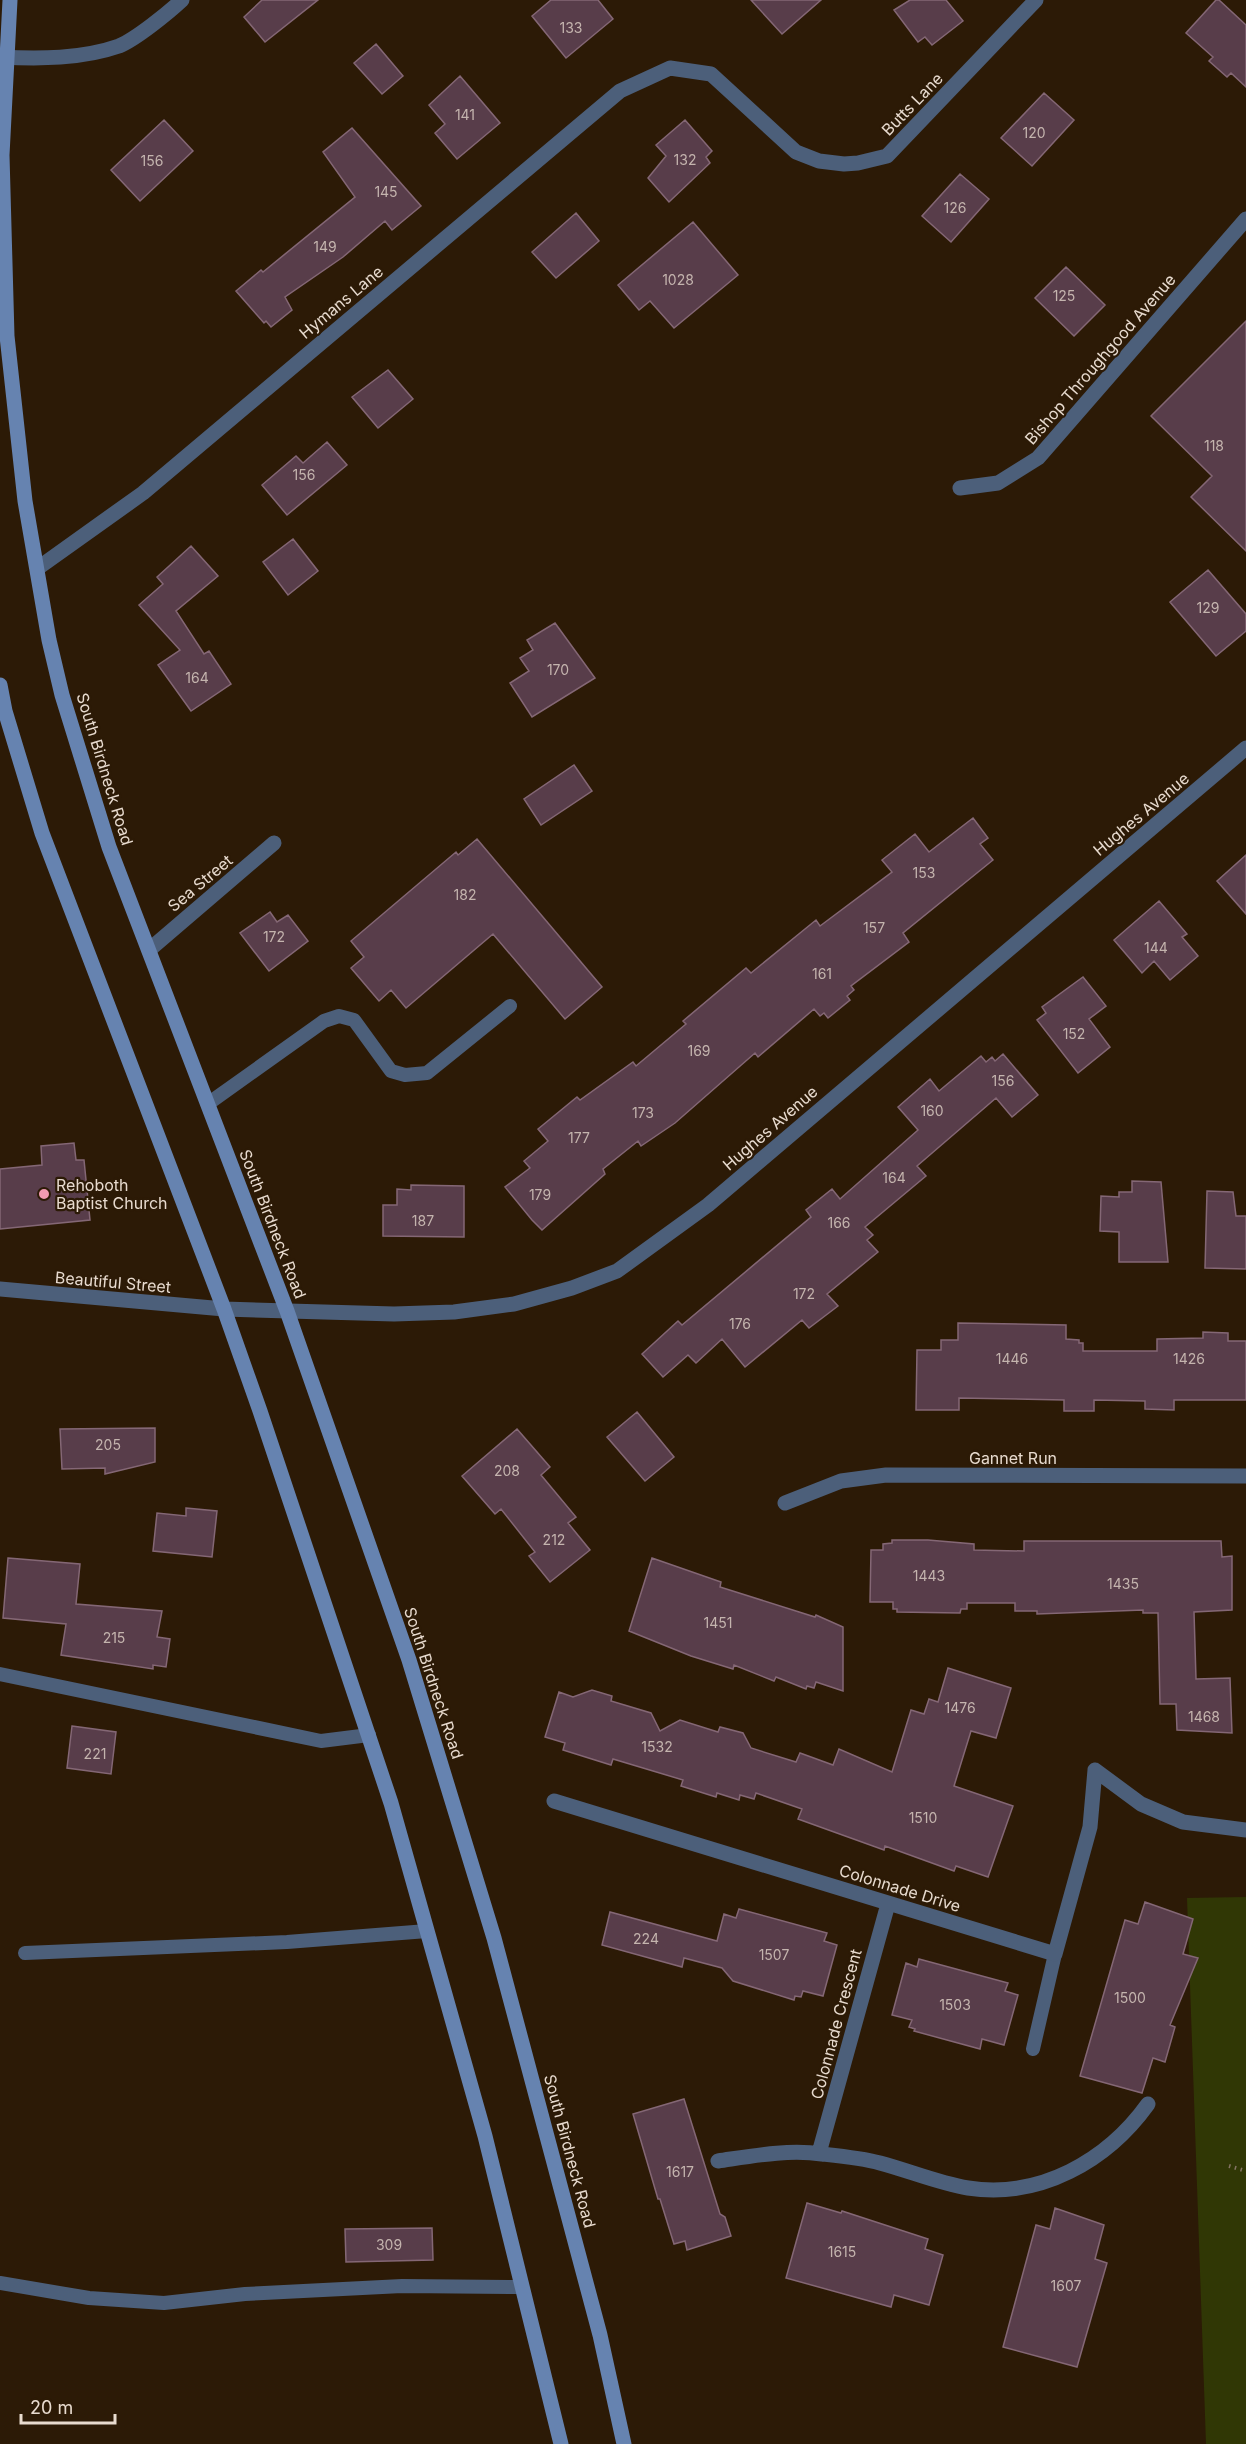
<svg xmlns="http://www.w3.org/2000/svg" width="1246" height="2444" viewBox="0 0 1246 2444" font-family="Inter,sans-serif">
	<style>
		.green { fill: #303705 }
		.building { fill: #583d4a; stroke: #846775; stroke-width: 1.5 }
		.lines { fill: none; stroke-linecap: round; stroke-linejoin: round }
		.path { stroke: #847464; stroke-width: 4; stroke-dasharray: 1.5 4.5; stroke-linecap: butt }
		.service { stroke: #4c5f7a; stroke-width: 14 }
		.minor { stroke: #4c5f7a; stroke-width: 15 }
		.secondary { stroke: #6683b0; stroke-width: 15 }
		.poi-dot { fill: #f19ab0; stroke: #2c1a06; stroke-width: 2 }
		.labels { text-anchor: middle; stroke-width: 4.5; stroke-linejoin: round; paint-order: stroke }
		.number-label { font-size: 14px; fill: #c4b4ae }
		.street-label { font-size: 16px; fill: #e8dbcf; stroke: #2c1a06 }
		.poi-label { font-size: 16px; fill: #e8dbcf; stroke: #2c1a06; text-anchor: start }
	</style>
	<rect width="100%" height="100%" fill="#2c1a06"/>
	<!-- green -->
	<path class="green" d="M1246 1897V2444H1206L1187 1898Z"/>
	<!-- building -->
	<path class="building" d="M262 0H318L265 42 244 17Z
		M551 0H598L613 19 566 58 532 16Z
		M751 0H821L782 34Z
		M910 0H946L963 21 932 45 925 37 918 42 894 10Z
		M1216 0H1219L1246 25V87L1231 73 1227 77 1209 61 1213 57 1186 33Z
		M376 44 403 76 382 94 354 63Z
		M460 76 500 123 457 159 435 133 445 124 429 105Z
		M1044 93 1074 120 1032 166 1001 138Z
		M164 120 193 151 140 201 111 170Z
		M685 120 712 151 706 157 710 163 669 202 648 178 666 156 656 145Z
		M352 128 421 206 392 230 385 221 343 257 285 297 292 310 271 327 266 321 264 323 236 291 261 270 263 272 355 197 323 152Z
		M960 174 989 199 951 242 922 216Z
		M576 213 599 241 556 278 532 252Z
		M693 222 738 275 674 328 650 301 639 310 618 285Z
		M1066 267 1105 305 1074 336 1035 298Z
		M1246 321V551L1191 497 1212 476 1151 416Z
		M388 370 413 399 378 428 352 397Z
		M327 442 347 465 287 515 262 485 296 456 303 463Z
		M293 539 318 571 288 595 263 562Z
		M191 546 218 576 176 611 204 654 209 651 231 684 191 711 158 665 180 650 139 605 163 584 157 577Z
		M1208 570 1246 614V631L1216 656 1170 602Z
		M555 623 595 678 532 717 510 683 529 671 520 658 533 650 527 640Z
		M574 765 592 791 541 825 524 799Z
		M973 818 988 838 980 844 993 860 903 933 909 942 851 986 854 990 847 996 850 1000 828 1018 824 1013 820 1016 814 1009 758 1057 755 1053 675 1123 641 1146 638 1141 603 1169 605 1174 542 1230 532 1220 505 1187 530 1168 524 1161 548 1141 538 1129 577 1097 580 1100 633 1062 636 1066 686 1024 683 1021 746 968 751 973 816 920 820 926 892 872 882 860 915 834 929 852Z
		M477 839 602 987 565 1019 493 934 406 1008 391 990 379 1001 351 968 364 957 351 941 456 852 458 855Z
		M1246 855V914L1217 881Z
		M1159 901 1187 934 1182 937 1198 956 1170 980 1154 961 1142 973 1114 940Z
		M270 912 277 922 288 915 308 941 269 971 240 933Z
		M1083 977 1106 1006 1089 1019 1110 1047 1078 1073 1037 1020 1046 1013 1042 1007Z
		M1003 1054 1038 1095 1012 1117 996 1098 917 1166 926 1176 865 1227 873 1235 867 1240 878 1252 827 1294 838 1306 809 1328 802 1320 745 1367 722 1339 696 1363 688 1355 663 1377 642 1354 678 1321 682 1325 811 1217 806 1210 832 1189 840 1199 918 1130 898 1107 930 1079 939 1091 981 1056 986 1062 992 1057 995 1061Z
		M74 1143 76 1160H84L90 1220 0 1229V1169L42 1165 41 1146Z
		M1132 1181 1161 1182 1168 1262H1119V1232L1100 1231 1101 1196 1119 1197V1192H1132Z
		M411 1185 464 1186V1237L383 1236V1205H397V1189L411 1190Z
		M1207 1191 1233 1192 1236 1216H1246V1269L1205 1268Z
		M958 1323 1066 1325V1339L1079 1340V1343H1083V1351H1157V1339L1203 1338V1332L1228 1333V1341H1246V1400H1174V1410L1145 1409V1401L1094 1400V1411H1064V1400L959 1398V1410H916L917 1350H941V1340H958Z
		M637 1412 674 1457 645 1481 607 1437Z
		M155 1428V1462L105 1474V1468L62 1469 60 1429Z
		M517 1429 550 1467 541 1475 576 1517 568 1523 590 1550 550 1582 529 1556 535 1552 501 1509 495 1514 462 1476Z
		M186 1508 217 1511 212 1557 153 1551 157 1513 186 1516Z
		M892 1540H928L974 1544V1550L1024 1551V1541H1221L1222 1557 1232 1556V1610L1194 1612 1196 1679 1230 1678 1232 1733 1177 1730 1176 1704H1160L1158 1613H1143V1610L1037 1614V1611H1015V1603H967V1609H961L960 1613 897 1612V1609H893V1602H870L871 1550H883V1544L892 1543Z
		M8 1558 80 1564 76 1604 162 1611 157 1637 170 1639 166 1667 153 1665V1669L61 1655 66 1624 3 1618Z
		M652 1558 721 1582 720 1587 815 1617 816 1615 843 1627V1691L816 1682 814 1688 807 1686 806 1689 776 1677 774 1681 734 1665 733 1669 691 1656 629 1631Z
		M948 1668 1011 1688 996 1738 971 1731 954 1786 1013 1806 988 1877 956 1866 954 1871 885 1846 884 1850 798 1819 802 1809 756 1793 754 1799 740 1795 739 1800 717 1793 716 1797 681 1786 683 1780 613 1759 611 1765 563 1750 565 1743 545 1737 559 1692 573 1697 592 1690 612 1696 611 1701 651 1713 660 1731 680 1720 718 1732 720 1727 743 1733 751 1748 796 1762 800 1753 833 1765 839 1749 892 1772 911 1710 924 1714 929 1699 938 1702Z
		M72 1726 116 1732 111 1774 67 1768Z
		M1145 1902 1193 1919 1183 1954 1198 1958 1170 2025 1175 2027 1165 2062 1153 2058 1142 2093 1080 2076 1125 1920 1138 1924Z
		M739 1909 827 1933 824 1941 837 1945 823 1996 803 1991 801 1997 795 1996 794 2000 733 1981 722 1968 684 1958 682 1967 602 1945 610 1912 717 1941 724 1914 736 1918Z
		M919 1959 1008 1983 1005 1991 1018 1995 1004 2045 982 2039 980 2049 914 2031 915 2029 909 2027 912 2020 892 2015 906 1963 917 1967Z
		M684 2099 720 2214 725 2217 731 2236 687 2250 685 2241 674 2244 660 2199H658L633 2114Z
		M807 2203 841 2213 842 2211 928 2239 925 2249 943 2255 929 2305 894 2295 891 2307 786 2278Z
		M1055 2208 1104 2225 1095 2259 1107 2263 1077 2367 1003 2347 1036 2225 1050 2229Z
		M432 2228 433 2260 346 2262 345 2229Z"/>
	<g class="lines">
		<!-- path -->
		<path class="path" d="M1229 2166 1246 2171"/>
		<!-- service -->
		<path class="service" d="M209 1103 324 1021 339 1016 354 1020 391 1071 405 1075 427 1073 510 1006
			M0 1674 321 1741 369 1735
			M25 1953 287 1942 427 1931
			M1033 2049 1055 1954
			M0 2283 89 2298 164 2303 245 2294 402 2286 522 2287"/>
		<!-- minor -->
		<path class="minor" d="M0 57C39 59 82 59 119 46 136 39 168 13 182 0
			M960 488 998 483 1038 458 1246 219
			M38 568 143 493 620 91 670 68 711 74 796 152 819 161 844 164 858 163 887 156 1036 0
			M149 950 274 843
			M0 1289 224 1309 394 1314 454 1312 514 1304 572 1288 617 1271 708 1205 1246 748
			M785 1503 841 1481 886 1475 1246 1476
			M1095 1770 1141 1804 1183 1822 1246 1830
			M554 1801 1055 1954 1090 1827 1095 1770
			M819 2153 888 1904
			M718 2161C752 2156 788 2149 822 2154 841 2156 862 2158 880 2163 910 2171 938 2183 968 2188 1040 2199 1107 2161 1148 2104"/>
		<!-- secondary -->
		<path class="secondary" d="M10 0 2 155 7 336 25 501 49 640 62 695 109 847 287 1311 409 1660 494 1938 600 2335 624 2444
			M0 685 5 711 42 833 224 1309 260 1411 391 1803 485 2136 561 2444"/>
	</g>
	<!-- markers -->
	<circle class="poi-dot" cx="44" cy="1194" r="6"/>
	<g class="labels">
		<!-- number labels -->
		<g class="number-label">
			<text x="571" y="33">133</text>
			<text x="465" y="120">141</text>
			<text x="1034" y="138">120</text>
			<text x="685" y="165">132</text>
			<text x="152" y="166">156</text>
			<text x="386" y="197">145</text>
			<text x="955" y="213">126</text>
			<text x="325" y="252">149</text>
			<text x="678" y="285">1028</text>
			<text x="1064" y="301">125</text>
			<text x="1214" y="451">118</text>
			<text x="304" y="480">156</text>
			<text x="1208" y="613">129</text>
			<text x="558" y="675">170</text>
			<text x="197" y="683">164</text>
			<text x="924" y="878">153</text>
			<text x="465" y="900">182</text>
			<text x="874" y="933">157</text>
			<text x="274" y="942">172</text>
			<text x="1156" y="953">144</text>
			<text x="822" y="979">161</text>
			<text x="1074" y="1039">152</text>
			<text x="699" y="1056">169</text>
			<text x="1003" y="1086">156</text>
			<text x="932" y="1116">160</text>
			<text x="643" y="1118">173</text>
			<text x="579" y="1143">177</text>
			<text x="894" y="1183">164</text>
			<text x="540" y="1200">179</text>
			<text x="423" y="1226">187</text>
			<text x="839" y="1228">166</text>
			<text x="804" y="1299">172</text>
			<text x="740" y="1329">176</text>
			<text x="1012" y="1364">1446</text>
			<text x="1189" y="1364">1426</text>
			<text x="108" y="1450">205</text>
			<text x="507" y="1476">208</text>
			<text x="554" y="1545">212</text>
			<text x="929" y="1581">1443</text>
			<text x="1123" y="1589">1435</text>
			<text x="718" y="1628">1451</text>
			<text x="114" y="1643">215</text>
			<text x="960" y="1713">1476</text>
			<text x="1204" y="1722">1468</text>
			<text x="657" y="1752">1532</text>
			<text x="95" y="1759">221</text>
			<text x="923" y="1823">1510</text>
			<text x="646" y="1944">224</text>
			<text x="774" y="1960">1507</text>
			<text x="1130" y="2003">1500</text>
			<text x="955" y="2010">1503</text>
			<text x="680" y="2177">1617</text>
			<text x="389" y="2250">309</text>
			<text x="842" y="2257">1615</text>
			<text x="1066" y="2291">1607</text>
		</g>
		<!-- street labels -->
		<g class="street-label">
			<text transform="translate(912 104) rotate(-46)" y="6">Butts Lane</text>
			<text transform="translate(341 302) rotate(-40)" y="6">Hymans Lane</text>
			<text transform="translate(1100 359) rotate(-49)" y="6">Bishop Throughgood Avenue</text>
			<text transform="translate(105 769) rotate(73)" y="6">South Birdneck Road</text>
			<text transform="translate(1141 814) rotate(-40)" y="6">Hughes Avenue</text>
			<text transform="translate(200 883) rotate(-40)" y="6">Sea Street</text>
			<text transform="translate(770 1128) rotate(-41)" y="6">Hughes Avenue</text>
			<text transform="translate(273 1224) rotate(69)" y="6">South Birdneck Road</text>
			<text transform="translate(113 1282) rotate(5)" y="6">Beautiful Street</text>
			<text x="1013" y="1464">Gannet Run</text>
			<text transform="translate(434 1683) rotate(72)" y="6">South Birdneck Road</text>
			<text transform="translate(900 1888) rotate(17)" y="6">Colonnade Drive</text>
			<text transform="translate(836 2024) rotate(-75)" y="6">Colonnade Crescent</text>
			<text transform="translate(570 2151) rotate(75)" y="6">South Birdneck Road</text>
		</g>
		<!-- poi labels -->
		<g class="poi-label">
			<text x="56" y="1191">Rehoboth<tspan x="56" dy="18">Baptist Church</tspan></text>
		</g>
	</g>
	<!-- scale -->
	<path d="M21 2414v9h94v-9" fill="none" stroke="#e8dbcf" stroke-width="3"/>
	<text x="30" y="2414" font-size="18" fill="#e8dbcf" stroke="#2c1a06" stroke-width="4.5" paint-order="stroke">20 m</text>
</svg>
